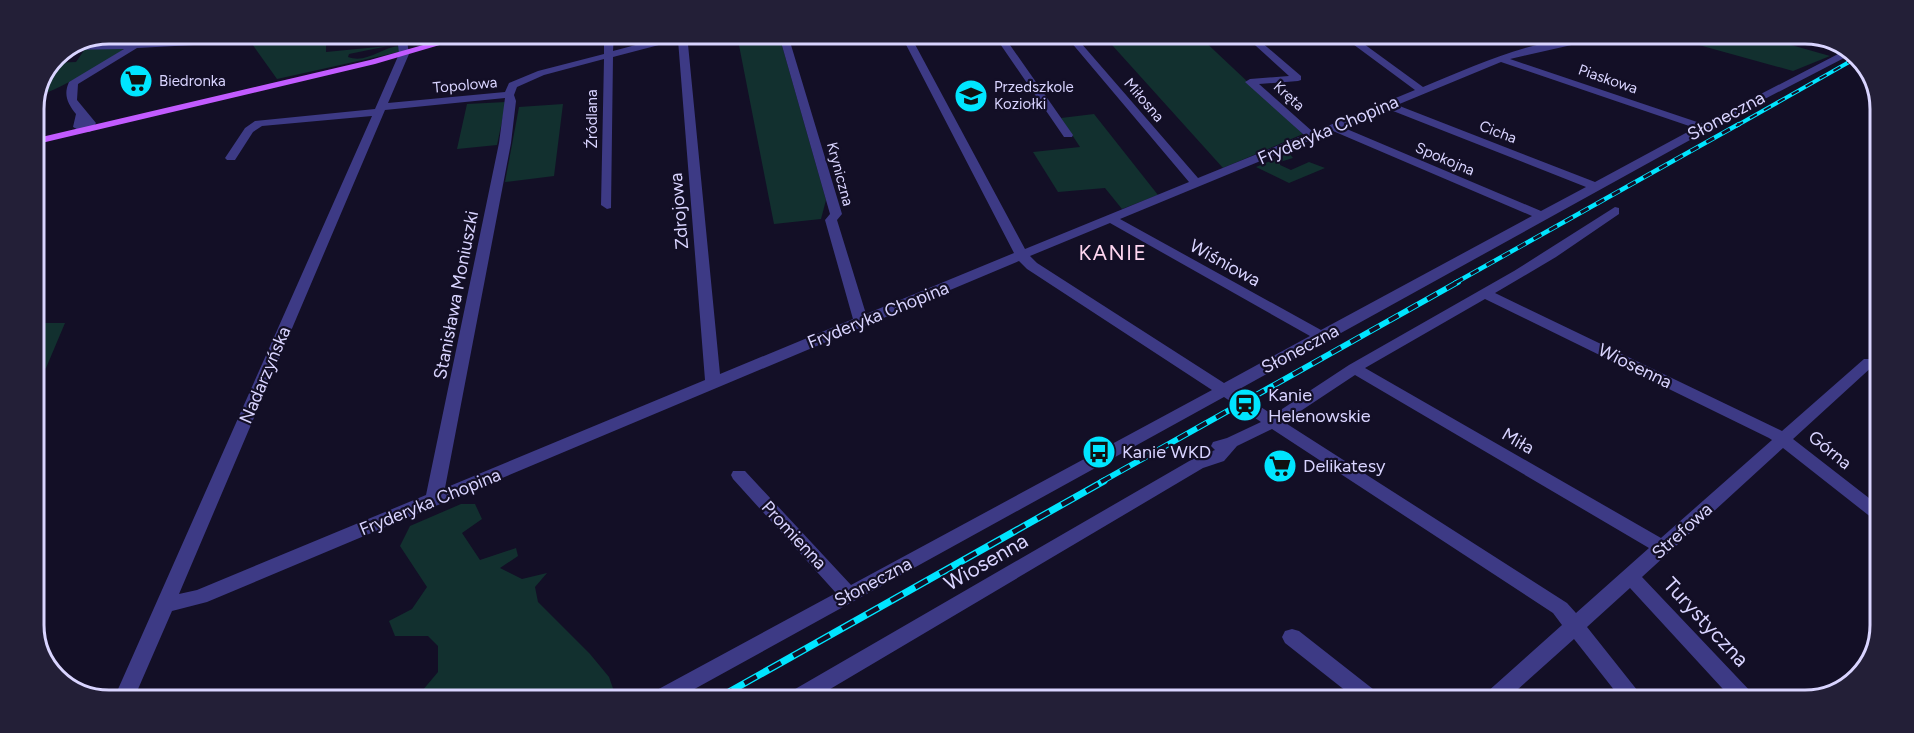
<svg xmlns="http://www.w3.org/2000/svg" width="1914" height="733" viewBox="0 0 1914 733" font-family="Figtree,sans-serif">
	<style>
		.green { fill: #12302f }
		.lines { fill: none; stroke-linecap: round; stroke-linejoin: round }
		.minor { fill: #3d3a85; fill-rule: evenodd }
		.major { fill: #c25bff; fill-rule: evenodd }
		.rail-far3-casing { stroke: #00e5ff; stroke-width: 4 }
		.rail-far2-casing { stroke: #00e5ff; stroke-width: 4.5 }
		.rail-far1-casing { stroke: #00e5ff; stroke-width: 6 }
		.rail-casing { stroke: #00e5ff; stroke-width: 7 }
		.rail-far3 { stroke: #130f26; stroke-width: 2; stroke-dasharray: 8; stroke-linecap: butt }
		.rail-far2 { stroke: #130f26; stroke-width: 3; stroke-dasharray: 9; stroke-linecap: butt }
		.rail-far1 { stroke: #130f26; stroke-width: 4; stroke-dasharray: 11; stroke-linecap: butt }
		.rail { stroke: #130f26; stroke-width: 4.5; stroke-dasharray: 14; stroke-linecap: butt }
		.labels { text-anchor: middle; stroke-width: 4.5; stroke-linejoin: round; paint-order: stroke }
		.far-street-label { font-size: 15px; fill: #d9d4ff; stroke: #130f26 }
		.far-poi-label { font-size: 15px; fill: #d9d4ff; stroke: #130f26; text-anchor: start }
		.street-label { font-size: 18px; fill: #d9d4ff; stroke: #130f26 }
		.poi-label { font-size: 18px; fill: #d9d4ff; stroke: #130f26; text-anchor: start }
		.quarter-label { font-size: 21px; letter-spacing: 1.5px; fill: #ffd6f0; stroke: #130f26 }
		.near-street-label { font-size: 21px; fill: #d9d4ff; stroke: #130f26 }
		.rim { fill: none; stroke: #d9d4ff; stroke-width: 3 }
	</style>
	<rect width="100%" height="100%" fill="#130f26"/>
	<!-- green -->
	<path class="green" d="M689 34 779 35 826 200 821 219 774 224 737 35 689 38Z
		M1103 35 1199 36 1303 134 1223 168Z
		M1670 37H1763L1830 56 1793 71Z
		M326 38V52L388 46 349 54 348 57C367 64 381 47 400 46L399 52 277 79 250 41Z
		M125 48C112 59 52 94 36 96L52 63 76 62 85 49Z
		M506 102 497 145 457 149 467 104Z
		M563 104 554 176 505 182 519 107Z
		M1094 114 1158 195 1122 209 1105 188 1058 192 1033 152 1080 147 1061 118Z
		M1289 153 1293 158 1280 162V165L1291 170 1309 162 1325 168 1289 183 1256 167Z
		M38 323H65L46 368 33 377V327Z
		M461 504H475L482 519 462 533 480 560 516 548 518 556 500 568 522 579 547 573 535 587 538 602 590 654 609 677 616 697H417L438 672V646L428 636H395L389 621 412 609 427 587 400 546 410 526Z"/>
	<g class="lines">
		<!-- minor -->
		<path class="minor" d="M307 33 353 34 348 37 137 48 78 84 77 100 96 123 90 132H82L73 127 76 114C68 104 63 95 69 82L124 49 66 50 77 46Z
			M397 34H406L409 54 388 103 505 92 509 83 538 71 604 54V34H614L613 51 677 34H687L720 374 853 319 825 220 830 214 779 35H788L842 214 837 220 866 314 1014 253 901 35H910L1025 249 1189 182 1065 35H1074L1198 178 1304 135 1245 82 1250 79 1289 76 1245 36H1254L1301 76V80L1298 81 1259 84 1313 132 1415 90 1342 36H1353L1423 87C1479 64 1538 36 1599 37L1598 39 1510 59 1703 124 1840 53H1846V57L1757 103 1236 391 1273 415 1349 365 1514 271 1615 207 1619 208V214L1556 257 1495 293 1782 431 1864 359H1874L1876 362 1874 365 1793 439 1878 505V520L1872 518 1783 448 1642 577 1753 694 1756 700H1733L1630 588 1587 627 1645 700H1622L1574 639 1507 699H1483L1486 693 1562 625 1553 613 1272 429 1237 446 1224 461 1203 468 815 698H787L790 692 1191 460 1215 450 1211 446 1213 442 1227 438 1261 422 1224 397 680 697H652L655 691 836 593 733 479 731 475 733 471H745L851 585 1212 390 1027 269 1019 261 207 602 172 611 135 696H115L372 116 262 126 253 132 235 160H227L225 158 245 128 255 121 375 109 399 54ZM678 40 705 380 445 488 511 143 516 101 514 95 517 87 544 75 604 59 601 205 607 209 611 208 613 57ZM1501 62 1695 128 1595 182 1397 105ZM505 98 499 143 426 495 197 590 179 594 385 110ZM1388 109 1586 187 1541 211 1342 127ZM1333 131 1532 216 1321 330 1120 219ZM1110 223 1310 336 1224 383 1037 263 1030 256ZM1485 299 1769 438 1772 440 1661 538 1365 368ZM1355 375 1649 548 1576 613 1567 603 1284 422Z
			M994 35H1003L1073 135 1072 137H1064Z
			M1292 629 1299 631 1378 693 1381 699H1356L1285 643 1282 637 1285 631Z"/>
		<!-- major -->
		<path class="major" d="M462 34H477L375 64 33 145V139L370 60Z"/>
		<!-- rail-far3 casing -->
		<g class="rail-far3-casing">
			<path id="rail-far3" d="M1736 126 1858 57"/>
		</g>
		<!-- rail-far2 casing -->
		<g class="rail-far2-casing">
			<path id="rail-far2" d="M1455 283 1739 124"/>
		</g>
		<!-- rail-far1 casing -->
		<g class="rail-far1-casing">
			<path id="rail-far1" d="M1101 482 1458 282"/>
		</g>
		<!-- rail casing -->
		<g class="rail-casing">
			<path id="rail" d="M720 697 1104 481"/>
		</g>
		<!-- rail-far3 -->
		<use href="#rail-far3" class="rail-far3"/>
		<!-- rail-far2 -->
		<use href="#rail-far2" class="rail-far2"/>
		<!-- rail-far1 -->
		<use href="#rail-far1" class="rail-far1"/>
		<!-- rail -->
		<use href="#rail" class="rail"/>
	</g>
	<!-- icons -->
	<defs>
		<g id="supermarket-disc" transform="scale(1.725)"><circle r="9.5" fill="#00e5ff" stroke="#130f26"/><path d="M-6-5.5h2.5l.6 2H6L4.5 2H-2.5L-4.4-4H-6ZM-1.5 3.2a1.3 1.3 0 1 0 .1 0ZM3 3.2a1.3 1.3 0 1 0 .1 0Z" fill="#111"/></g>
		<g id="school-disc" transform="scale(1.725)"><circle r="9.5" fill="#00e5ff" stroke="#130f26"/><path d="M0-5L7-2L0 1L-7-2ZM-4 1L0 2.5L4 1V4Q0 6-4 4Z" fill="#111"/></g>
		<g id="station-disc" transform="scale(1.725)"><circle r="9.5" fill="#00e5ff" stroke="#130f26"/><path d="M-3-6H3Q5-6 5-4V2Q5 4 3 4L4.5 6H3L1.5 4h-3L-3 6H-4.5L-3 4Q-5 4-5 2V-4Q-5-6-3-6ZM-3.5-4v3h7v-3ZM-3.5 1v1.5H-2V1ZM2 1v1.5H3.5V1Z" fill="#111"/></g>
		<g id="bus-disc" transform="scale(1.725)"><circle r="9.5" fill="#00e5ff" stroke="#130f26"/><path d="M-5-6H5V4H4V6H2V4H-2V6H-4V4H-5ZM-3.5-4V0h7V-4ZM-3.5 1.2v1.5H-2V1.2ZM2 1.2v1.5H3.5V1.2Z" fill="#111"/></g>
	</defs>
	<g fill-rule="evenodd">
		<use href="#supermarket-disc" x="136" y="81"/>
		<use href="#school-disc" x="971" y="96"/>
		<use href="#station-disc" x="1245" y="405"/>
		<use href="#bus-disc" x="1099" y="452"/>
		<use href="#supermarket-disc" x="1280" y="466"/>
	</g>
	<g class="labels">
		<!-- far-street labels -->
		<g class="far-street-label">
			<text transform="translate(1608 79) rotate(19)" y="5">Piaskowa</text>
			<text transform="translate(465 85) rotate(-5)" y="5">Topolowa</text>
			<text transform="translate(1289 96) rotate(42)" y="5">Kręta</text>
			<text transform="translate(1144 100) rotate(49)" y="5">Miłosna</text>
			<text transform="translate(592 119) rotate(-90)" y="5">Źródlana</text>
			<text transform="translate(1498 132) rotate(21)" y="5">Cicha</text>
			<text transform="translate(1445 159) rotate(23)" y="5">Spokojna</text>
			<text transform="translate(840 174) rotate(75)" y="5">Kryniczna</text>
		</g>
		<!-- far-poi labels -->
		<g class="far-poi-label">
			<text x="159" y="86">Biedronka</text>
			<text x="994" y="92">Przedszkole<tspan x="994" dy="17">Koziołki</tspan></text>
		</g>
		<!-- street labels -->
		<g class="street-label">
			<text transform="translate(1726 116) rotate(-28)" y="6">Słoneczna</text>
			<text transform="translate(1328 130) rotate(-23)" y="6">Fryderyka Chopina</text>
			<text transform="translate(679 211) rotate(-95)" y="6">Zdrojowa</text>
			<text transform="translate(1225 263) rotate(29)" y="6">Wiśniowa</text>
			<text transform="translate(456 295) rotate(-79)" y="6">Stanisława Moniuszki</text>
			<text transform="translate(878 315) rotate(-22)" y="6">Fryderyka Chopina</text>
			<text transform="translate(1300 349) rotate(-28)" y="6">Słoneczna</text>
			<text transform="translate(1635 366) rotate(26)" y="6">Wiosenna</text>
			<text transform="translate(265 375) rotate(-67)" y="6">Nadarzyńska</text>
			<text transform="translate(1518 441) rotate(30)" y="6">Miła</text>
			<text transform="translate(1830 450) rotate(39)" y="6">Górna</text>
			<text transform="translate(430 502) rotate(-22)" y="6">Fryderyka Chopina</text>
			<text transform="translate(1682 531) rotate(-42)" y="6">Strefowa</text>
			<text transform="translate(794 535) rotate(47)" y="6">Promienna</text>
			<text transform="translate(873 582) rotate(-28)" y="6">Słoneczna</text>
		</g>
		<!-- poi labels -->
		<g class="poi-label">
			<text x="1268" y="401">Kanie<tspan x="1268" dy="21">Helenowskie</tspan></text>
			<text x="1122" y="458">Kanie WKD</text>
			<text x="1303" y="472">Delikatesy</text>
		</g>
		<!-- quarter labels -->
		<g class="quarter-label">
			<text x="1113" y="260">KANIE</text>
		</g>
		<!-- near-street labels -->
		<g class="near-street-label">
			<text transform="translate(986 562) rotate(-30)" y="7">Wiosenna</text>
			<text transform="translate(1706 622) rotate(47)" y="7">Turystyczna</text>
		</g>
	</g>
	<!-- crop -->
	<path d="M0 0H1914V733H0ZM109 44H1805A65 65 0 0 1 1870 109V625A65 65 0 0 1 1805 690H109A65 65 0 0 1 44 625V109A65 65 0 0 1 109 44Z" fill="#231f37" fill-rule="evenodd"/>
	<path class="rim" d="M109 44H1805A65 65 0 0 1 1870 109V625A65 65 0 0 1 1805 690H109A65 65 0 0 1 44 625V109A65 65 0 0 1 109 44Z"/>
</svg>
